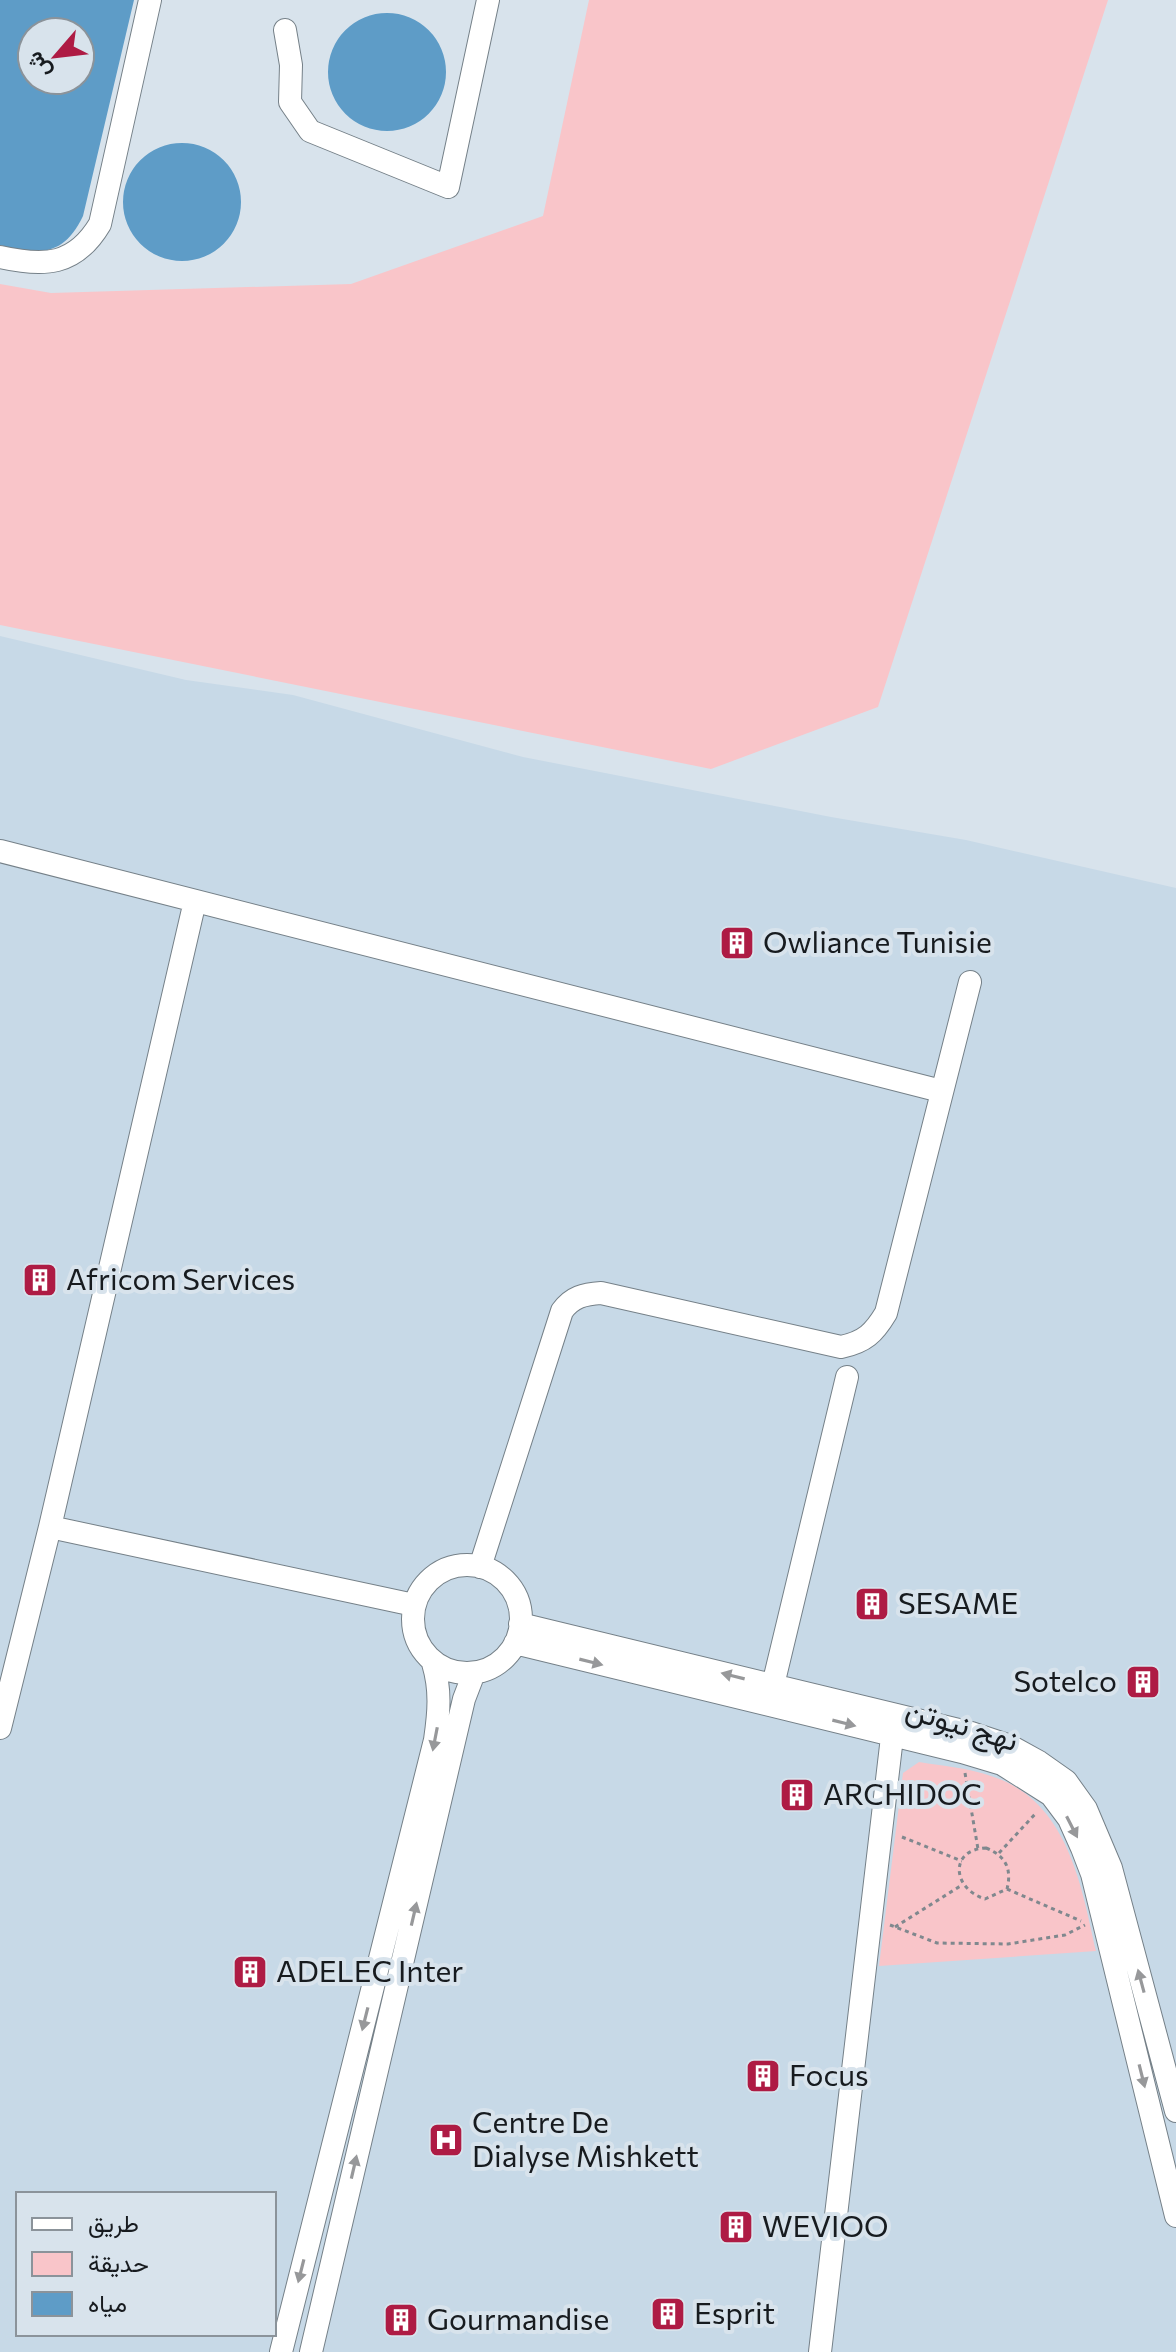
<svg xmlns="http://www.w3.org/2000/svg" width="1176" height="2352" viewBox="0 0 1176 2352" font-family="Commissioner,Vazirmatn,sans-serif">
	<style>
		.built { fill: #c7d9e7; fill-rule: evenodd }
		.green { fill: #f9c5c9 }
		.water { fill: #5e9cc7; fill-rule: evenodd }
		.lines { fill: none; stroke-linecap: round; stroke-linejoin: round }
		.minor-casing { stroke: #758088; stroke-width: 24 }
		.path { stroke: #80888e; stroke-width: 3; stroke-dasharray: 4 4; stroke-linecap: butt }
		.minor { stroke: #fff; stroke-width: 22 }
		.oneway { fill: #97989a }
		.labels { text-anchor: middle; stroke-width: 8; stroke-linejoin: round; paint-order: stroke }
		.poi-label { font-size: 30px; fill: #171b1f; stroke: #d8e3ec; text-anchor: start }
		.street-label { font-size: 30px; fill: #171b1f; stroke: #d8e3ec }
	</style>
	<rect width="100%" height="100%" fill="#d8e3ec"/>
	<!-- built -->
	<path class="built" d="M0 636 186 680 293 695 523 757 831 817 966 840 1176 888V2352H0ZM18 2194H274V2334H18Z"/>
	<!-- green -->
	<path class="green" d="M589 0H1108L878 707 711 769 0 625V284L51 293 351 284 543 216Z
		M919 1762C943 1766 968 1768 991 1776 1067 1800 1081 1883 1096 1951L879 1966 903 1773Z"/>
	<!-- water -->
	<path class="water" d="M0 0H134L83 216C64 256 39 256 0 245ZM32 32H80V80H32Z
		M328 72a59 59 0 1 1 118 0a59 59 0 1 1-118 0Z
		M123 202a59 59 0 1 1 118 0a59 59 0 1 1-118 0Z"/>
	<g class="lines">
		<!-- minor casing -->
		<g class="minor-casing">
			<path id="minor" d="M285 30 291 65 290 102 310 131 448 187 488 0
				M0 257C44 267 75 266 100 224L150 0
				M0 851 941 1091
				M50 1527 414 1605
				M413 1619a54 54 0 1 1 108 0a54 54 0 1 1-108 0Z
				M480 1567 562 1311C572 1297 584 1294 601 1293L841 1347C865 1342 874 1333 886 1313L970 982
				M520 1624 971 1733 1010 1746 1039 1762 1066 1781 1086 1809 1111 1868 1176 2111
				M515 1643 962 1752 1002 1764 1051 1795 1069 1819 1082 1848 1092 1874 1176 2216
				M773 1685 847 1377
				M0 1728 50 1527 195 901
				M281 2352 435 1740C439 1712 441 1690 433 1663
				M311 2352 464 1699 474 1673
				M820 2352 894 1720"/>
		</g>
		<!-- path -->
		<path class="path" d="M965 1773 978 1849
			M902 1837 962 1861
			M986 1848C1006 1856 1012 1869 1007 1889L985 1899C951 1888 950 1849 986 1848Z
			M999 1853 1037 1812
			M1007 1889 1081 1921
			M890 1925 937 1943 1008 1944 1065 1935 1085 1925
			M895 1927 962 1885"/>
		<!-- minor -->
		<use href="#minor" class="minor"/>
	</g>
	<!-- one-way arrows -->
	<defs><path id="oneway-solid" d="M-6-.8H1V-3.2L6.5 0L1 3.2V.8H-6Z" transform="scale(2)"/></defs>
	<g class="oneway">
		<use href="#oneway-solid" transform="translate(591 1662) rotate(14)"/>
		<use href="#oneway-solid" transform="translate(733 1676) rotate(-166)"/>
		<use href="#oneway-solid" transform="translate(844 1723) rotate(14)"/>
		<use href="#oneway-solid" transform="translate(435 1739) rotate(101)"/>
		<use href="#oneway-solid" transform="translate(1072 1827) rotate(63)"/>
		<use href="#oneway-solid" transform="translate(414 1914) rotate(-77)"/>
		<use href="#oneway-solid" transform="translate(1141 1981) rotate(-105)"/>
		<use href="#oneway-solid" transform="translate(365 2019) rotate(104)"/>
		<use href="#oneway-solid" transform="translate(1142 2076) rotate(76)"/>
		<use href="#oneway-solid" transform="translate(354 2167) rotate(-77)"/>
		<use href="#oneway-solid" transform="translate(301 2271) rotate(104)"/>
	</g>
	<!-- icons -->
	<defs>
		<g id="building-square" transform="scale(1.8)"><rect x="-9" y="-9" width="18" height="18" rx="4" fill="#ae1b44" stroke="#d8e3ec"/><path d="M-4-6H4V6H1V3H-1V6H-4ZM-2.5-4.3h1.7v1.8h-1.7ZM.8-4.3h1.7v1.8H.8ZM-2.5-1h1.7V.8h-1.7ZM.8-1h1.7V.8H.8Z" fill="#fff"/></g>
		<g id="hospital-square" transform="scale(1.8)"><rect x="-9" y="-9" width="18" height="18" rx="4" fill="#ae1b44" stroke="#d8e3ec"/><path d="M-5-5h3v3.5h4V-5h3V5h-3V1.5h-4V5h-3Z" fill="#fff"/></g>
	</defs>
	<g fill-rule="evenodd">
		<use href="#building-square" x="737" y="943"/>
		<use href="#building-square" x="40" y="1280"/>
		<use href="#building-square" x="872" y="1604"/>
		<use href="#building-square" x="1143" y="1682"/>
		<use href="#building-square" x="797" y="1795"/>
		<use href="#building-square" x="250" y="1972"/>
		<use href="#building-square" x="763" y="2076"/>
		<use href="#hospital-square" x="446" y="2140"/>
		<use href="#building-square" x="736" y="2227"/>
		<use href="#building-square" x="668" y="2314"/>
		<use href="#building-square" x="401" y="2320"/>
	</g>
	<g class="labels">
		<!-- poi labels -->
		<g class="poi-label">
			<text x="763" y="953">Owliance Tunisie</text>
			<text x="66" y="1290">Africom Services</text>
			<text x="898" y="1614">SESAME</text>
			<text x="1117" y="1692" text-anchor="end">Sotelco</text>
			<text x="823" y="1805">ARCHIDOC</text>
			<text x="276" y="1982">ADELEC Inter</text>
			<text x="789" y="2086">Focus</text>
			<text x="472" y="2133">Centre De<tspan x="472" dy="34">Dialyse Mishkett</tspan></text>
			<text x="762" y="2237">WEVIOO</text>
			<text x="694" y="2324">Esprit</text>
			<text x="427" y="2330">Gourmandise</text>
		</g>
		<!-- street labels -->
		<g class="street-label">
			<text transform="translate(962 1725) rotate(17)" y="10">نهج نيوتن</text>
		</g>
	</g>
	<!-- legend -->
	<rect x="16" y="2192" width="260" height="144" fill="#d8e3ec" stroke="#8b939a" stroke-width="2"/>
	<rect x="32" y="2218" width="40" height="12" fill="#ffffff" stroke="#8b939a" stroke-width="2"/>
	<text x="88" y="2232" font-size="24" fill="#171b1f">طريق</text>
	<rect x="32" y="2252" width="40" height="24" fill="#f9c5c9" stroke="#8b939a" stroke-width="2"/>
	<text x="88" y="2272" font-size="24" fill="#171b1f">حديقة</text>
	<rect x="32" y="2292" width="40" height="24" fill="#5e9cc7" stroke="#8b939a" stroke-width="2"/>
	<text x="88" y="2312" font-size="24" fill="#171b1f">مياه</text>
	<!-- north arrow -->
	<g transform="translate(56 56) rotate(242)"><circle r="38" fill="#d8e3ec" stroke="#8b939a" stroke-width="2"/>
	<path d="M0-6L14 30L0 20L-14 30Z" fill="#ae1b44"/>
	<text y="-12" font-size="22" font-weight="bold" text-anchor="middle" fill="#171b1f">ش</text>
	</g>
</svg>
